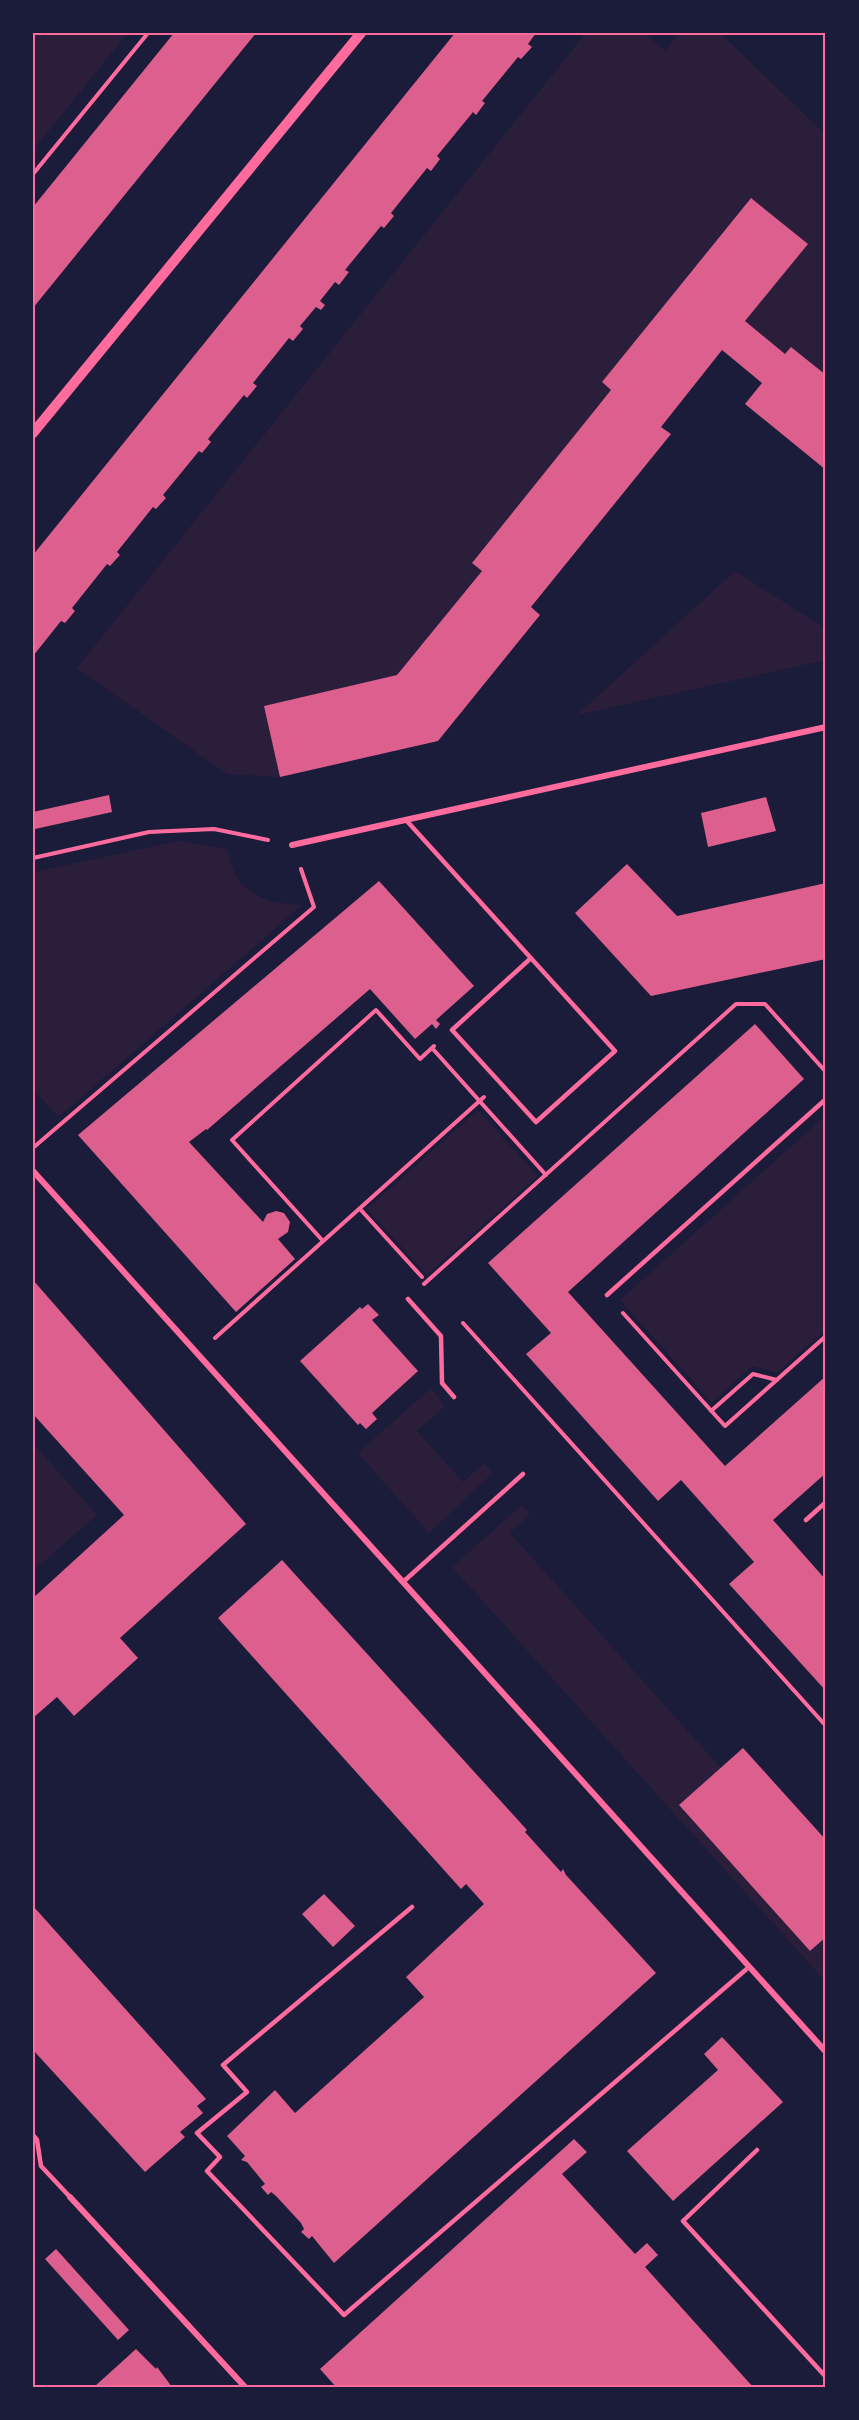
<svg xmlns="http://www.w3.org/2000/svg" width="859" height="2420" viewBox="0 0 859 2420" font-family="Helvetica,sans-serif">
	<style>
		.green { fill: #2a1e3b }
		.building { fill: #dd5f8e }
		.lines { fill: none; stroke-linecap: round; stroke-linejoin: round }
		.path { stroke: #ff6b9d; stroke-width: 4 }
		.service { stroke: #ff6b9d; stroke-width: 4.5 }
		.minor { stroke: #ff6b9d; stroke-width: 6 }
		.tertiary { stroke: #ff6b9d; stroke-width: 10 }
		.neatline { fill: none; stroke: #ff6b9d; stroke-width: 2 }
	</style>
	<rect width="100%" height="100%" fill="#1b1b3a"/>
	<!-- green -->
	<path class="green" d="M33 33H128L33 150Z
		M586 33H644L665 51 679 33H720L826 135V375L792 347 785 354 745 321 808 244 750 198 602 382 611 390 472 562 482 571 397 675 280 777 227 774 77 668Z
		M735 571 826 629V660L577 715Z
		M178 841 227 849C230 858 232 870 237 877 251 899 278 904 302 905L59 1117 33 1090V872Z
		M478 1110 538 1176 427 1275 367 1209Z
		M826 1115V1329L777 1373 752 1366 712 1403 620 1300Z
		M431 1388 445 1406 417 1431 463 1482 484 1463 493 1473 429 1533 358 1453Z
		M33 1443 97 1515 33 1571Z
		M522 1505 530 1514 510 1533 721 1768 679 1806 810 1951 826 1937V1982L452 1567Z"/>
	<!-- building -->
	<path class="building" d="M174 33H256L33 308V207Z
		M455 33H536L528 44 532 47 521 59 518 57 482 101 485 103 476 115 473 112 437 156 440 159 431 171 427 168 391 213 394 216 384 228 381 226 345 270 349 272 339 285 335 282 320 301 325 305 321 310 316 307 300 326 303 329 293 341 289 338 253 383 257 386 247 398 244 395 208 439 211 442 202 453 199 451 163 495 166 498 156 509 153 507 117 552 120 555 110 566 107 564 72 608 75 611 65 623 61 621 33 656V555Z
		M751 198 808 244 745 321 785 354 791 347 826 375V470L745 404 762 383 722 350 661 427 671 434 531 607 540 615 438 741 280 777 264 706 397 675 482 571 472 563 611 390 602 382Z
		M109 795 112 812 35 829 33 812Z
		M766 797 776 831 708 847 701 813Z
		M627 864 677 916 826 883V959L651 996 575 913Z
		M379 881 474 986 436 1020 440 1024 436 1029 432 1024 415 1039 370 989 207 1130 206 1129 189 1142 263 1222 267 1214 276 1211 284 1213 290 1222 288 1232 278 1239 295 1259 236 1312 78 1135Z
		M755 1024 804 1079 568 1292 725 1466 826 1376V1473L773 1520 826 1580V1691L729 1584 754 1562 681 1480 658 1501 526 1354 551 1333 488 1263Z
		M33 1280 246 1524 120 1638 138 1658 74 1716 57 1697 33 1718V1598L124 1515 33 1414Z
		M368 1304 379 1315 372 1320 418 1371 372 1413 377 1419 366 1429 360 1423 358 1425 300 1361 360 1307 362 1309Z
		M282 1560 527 1830 525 1832 561 1872 563 1869 566 1875 656 1973 334 2263 312 2236 309 2239 301 2232 304 2229 301 2223 276 2196 271 2192 268 2195 261 2187 265 2184 247 2162 241 2160 245 2156 227 2136 275 2090 295 2113 424 1997 406 1977 484 1904 466 1884 461 1889 218 1618Z
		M743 1748 826 1840V1937L810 1951 679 1805Z
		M324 1894 355 1926 333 1947 302 1914Z
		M33 1906 206 2099 197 2106 203 2113 180 2132 185 2137 145 2172 33 2050Z
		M722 2037 783 2102 673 2201 627 2151 718 2070 704 2054Z
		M574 2139 587 2152 562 2174 635 2254 647 2243 658 2255 645 2267 753 2387H336L320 2369Z
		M56 2249 129 2330 118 2340 45 2259Z
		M136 2349 156 2369 157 2367 172 2387H94Z"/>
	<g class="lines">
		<!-- path -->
		<path class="path" d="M33 174 148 33
			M33 858 149 832 214 829 268 840
			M432 1048 546 1175
			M34 1147 314 907 301 869
			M360 1209 422 1277
			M323 1241 232 1140 376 1010 420 1059 434 1046
			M424 1284 736 1004H765L826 1072
			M623 1313 725 1426 826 1336
			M463 1323 826 1726
			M215 1338 484 1097
			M711 1411 753 1374 777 1380"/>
		<!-- service -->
		<path class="service" d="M406 820 615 1051 536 1122 452 1030 531 958
			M607 1295 826 1099
			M408 1299 441 1336 442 1383 454 1397
			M806 1520 826 1502
			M403 1582 523 1474
			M412 1907 223 2065 247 2092 197 2133 220 2157 207 2171 344 2315 749 1967
			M33 2135 37 2140 41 2166 70 2197
			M757 2150 683 2221 826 2377"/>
		<!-- minor -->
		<path class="minor" d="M292 845 826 727
			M33 1171 826 2052
			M70 2197 245 2387"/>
		<!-- tertiary -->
		<path class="tertiary" d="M33 433 361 33"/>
	</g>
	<!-- border -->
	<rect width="859" height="2420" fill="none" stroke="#1b1b3a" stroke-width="69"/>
	<rect x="34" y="34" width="790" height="2352" class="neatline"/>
</svg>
